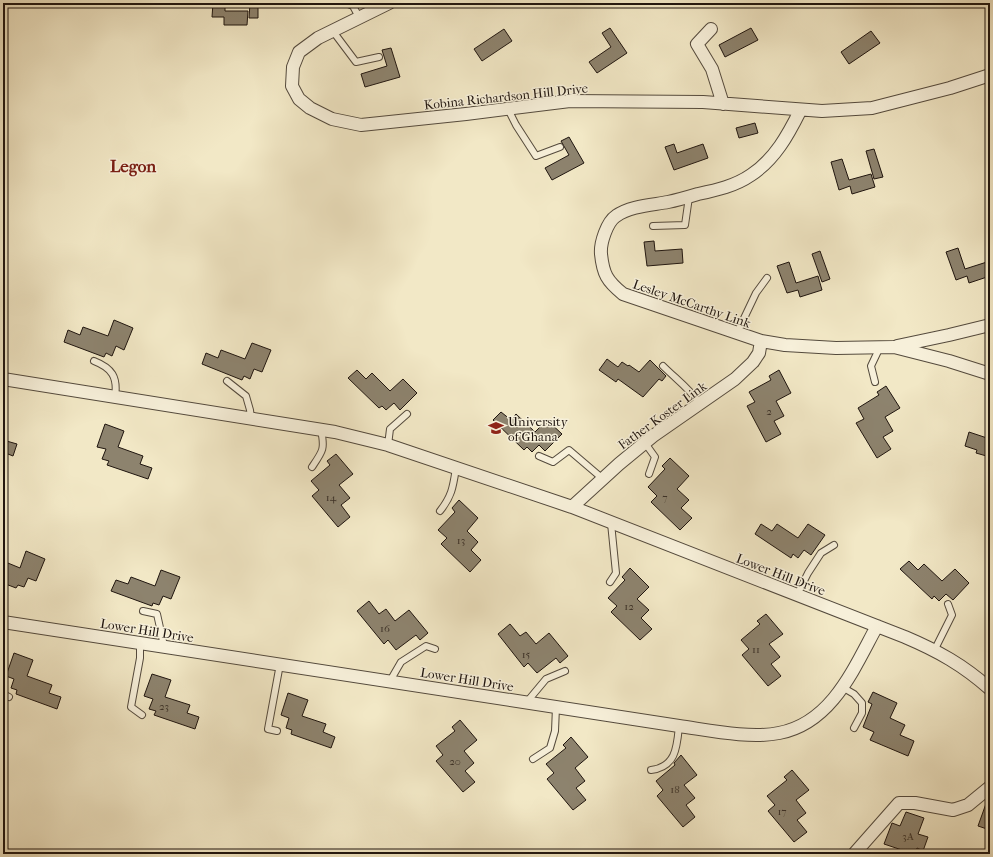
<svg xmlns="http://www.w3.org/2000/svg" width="993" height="857" viewBox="0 0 993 857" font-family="'IM FELL French Canon',serif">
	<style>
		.building { fill: #8d836e; stroke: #1f150f }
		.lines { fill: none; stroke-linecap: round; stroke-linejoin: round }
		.lane-casing { stroke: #544a3d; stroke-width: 8 }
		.street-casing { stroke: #544a3d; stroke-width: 14 }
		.lane { stroke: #f7f0da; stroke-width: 6 }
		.street { stroke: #f7f0da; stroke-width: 12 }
		.labels { text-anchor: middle; stroke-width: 3; stroke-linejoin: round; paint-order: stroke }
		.number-label { font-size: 11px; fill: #3a3027 }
		.street-label { font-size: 13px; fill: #1f150f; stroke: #f7f0da }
		.poi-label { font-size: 13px; fill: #1f150f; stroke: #f7f0da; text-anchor: start }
		.district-label { font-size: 17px; font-weight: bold; fill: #7a1f14; stroke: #f7f0da }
	</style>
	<rect width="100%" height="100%" fill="#f2e8c6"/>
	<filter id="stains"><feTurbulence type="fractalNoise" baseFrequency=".005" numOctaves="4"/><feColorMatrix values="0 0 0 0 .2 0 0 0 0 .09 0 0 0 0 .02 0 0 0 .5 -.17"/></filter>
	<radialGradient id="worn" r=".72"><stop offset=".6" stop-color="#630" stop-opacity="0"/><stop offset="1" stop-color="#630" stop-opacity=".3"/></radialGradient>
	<!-- building -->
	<path class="building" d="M213 3H225V11H248L247 25H224V17H212Z
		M250 3H258V18H249Z
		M610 28 627 53 597 73 589 62 611 47 602 33Z
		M751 28 758 40 725 57 719 45Z
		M504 29 512 41 482 61 474 49Z
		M871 31 880 43 849 64 841 52Z
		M391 48 400 77 365 87 361 74 387 66 382 50Z
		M755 123 758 133 739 138 736 128Z
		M569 137 584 163 552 180 545 168 569 155 561 141Z
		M674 144 677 153 703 144 708 158 674 170 665 147Z
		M874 149 883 177 874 179 866 151Z
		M842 159 849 180 871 174 875 187 852 194 850 186 839 190 831 162Z
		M654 241 655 251 682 249 683 263 647 266 644 242Z
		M958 248 965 269 990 261V276L969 283 967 276 956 280 946 252Z
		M820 251 830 279 822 282 812 254Z
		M789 262 796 283 818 276 822 290 800 297 798 290 787 293 777 266Z
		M114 320 133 328 124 350 116 346 112 356 106 353 104 357 64 342 68 330 80 335 83 327 108 336Z
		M252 343 271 350 262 372 254 369 250 379 244 376 242 380 202 364 206 353 218 358 221 350 245 359Z
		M607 359 618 367 622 362 628 366 629 365 639 372 650 360 666 376 662 381 659 379 643 397 618 379 616 382 599 370Z
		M357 370 366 379 372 373 390 391 403 379 417 393 400 410 394 403 386 410 382 406 379 408 348 378Z
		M779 370 791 393 776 401 784 416 774 421 781 434 766 442 747 406 755 402 749 392 771 380 769 376Z
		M886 386 900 408 885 417 893 431 883 437 891 449 877 458 856 423 864 419 858 408 879 395 877 392Z
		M501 412 511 420 516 414 535 432 547 420 562 434 545 451 539 445 532 452 527 447 524 450 493 420Z
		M105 424 124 431 118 447 143 456 140 464 152 468 148 479 107 465 109 461 102 459 106 449 97 447Z
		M969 432 990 439V457L976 453 977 450 965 446Z
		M3 440 17 444 13 456 3 452Z
		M336 454 353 474 339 485 350 498 341 505 350 517 338 527 312 496 319 490 311 481 330 465 327 461Z
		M670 458 689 476 677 489 689 500 681 508 692 518 680 530 651 502 657 496 648 487 665 469 662 466Z
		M459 500 478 518 467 531 478 542 471 550 481 560 470 572 441 544 447 538 438 530 455 512 452 508Z
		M761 524 772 531 777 524 798 538 808 524 825 535 811 555 804 550 798 558 793 554 791 558 755 534Z
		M26 551 45 559 36 581 28 578 24 587 18 585 16 588 3 583V561L20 568Z
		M909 561 918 570 924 564 942 581 955 569 969 583 953 600 946 594 939 601 934 596 932 599 900 569Z
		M630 568 649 587 637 599 649 610 641 618 652 629 640 640 611 612 617 606 608 598 625 580 622 577Z
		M161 570 180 577 171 599 163 596 159 605 153 603 152 606 111 591 116 580 128 584 131 577 155 586Z
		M369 601 379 614 386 609 395 621 409 610 428 633 420 640 416 635 396 650 388 640 384 644 357 611Z
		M766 614 783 634 769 644 780 657 771 664 781 676 768 686 742 655 749 649 741 640 760 624 757 621Z
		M510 624 520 636 526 632 536 644 549 633 568 656 560 663 556 658 537 673 528 663 524 667 498 634Z
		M14 653 33 660 27 676 52 685 49 693 61 697 57 709 16 694 17 690 11 688 14 679 6 676Z
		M152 674 171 680 165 697 190 705 187 713 199 717 195 729 154 715 156 711 149 709 153 699 144 696Z
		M873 692 897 703 890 718 905 725 900 735 914 741 908 756 870 740 874 732 863 727 872 704 868 702Z
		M288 693 308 700 302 716 326 724 323 732 335 737 331 748 291 734 292 730 286 728 289 718 281 715Z
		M460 720 477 740 464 751 474 763 465 771 475 782 463 792 436 761 443 755 436 746 455 731 452 727Z
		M571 737 588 757 575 768 585 781 576 788 586 800 573 810 547 779 554 773 546 764 566 748 563 745Z
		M681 755 697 775 684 785 695 798 686 805 695 817 683 827 657 796 663 790 656 781 675 765 674 763Z
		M792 770 809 790 796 800 806 813 797 820 807 832 794 842 768 811 775 805 767 796 787 780 784 777Z
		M990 797V830L978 826 988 798Z
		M906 812 924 818 918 834 928 837 923 851 917 848 915 854H904L905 851 884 844 892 823 900 826Z"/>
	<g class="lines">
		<!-- lane casing -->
		<g class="lane-casing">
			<path id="lane" d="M346 3 353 6 359 17
				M332 30 356 62 379 57
				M508 109 516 125 536 156 560 147
				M653 226 685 225 689 197
				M737 333 756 293 767 278
				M94 361C112 368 118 377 115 397
				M663 366C676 379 690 389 700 404
				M227 381 246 396 250 410 251 419
				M875 382 871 366 880 347
				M645 443 655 457 649 474
				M388 445 390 429 407 414
				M539 456 553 462 569 450 603 479
				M312 467C323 451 325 449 321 430
				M440 511C452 496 453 487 456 468
				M610 582 616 573 611 523
				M797 595 808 573 821 553 834 545
				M143 611 157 614 164 646
				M140 643V658L131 707 142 715
				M935 649 952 615 948 604
				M390 681 401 662 426 646 435 649
				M842 687 854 694 862 703V713L854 728
				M3 694 9 697
				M526 703 546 679 565 671
				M277 731 268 729 280 664
				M533 759 550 748 555 731 556 707
				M651 770C676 767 677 747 679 726"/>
		</g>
		<!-- street casing -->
		<g class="street-casing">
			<path id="street" d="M389 3 318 38 299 52 293 67 292 86 299 99 310 108 332 119 361 125 466 114 570 101 703 102 822 111 872 108 950 88 990 75
				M711 29 697 44 712 69 723 104
				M800 111C788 135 775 159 751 175 735 186 717 190 698 194 688 197 678 200 668 202 652 205 630 206 616 216 607 222 600 243 601 254 603 274 607 281 623 294L761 341 785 345 836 348 894 347 949 361 990 374
				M897 346 949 335 990 325
				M3 379 335 432 388 445 572 507 905 637C938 651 963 665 990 689
				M572 507 619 464 653 436 735 379 753 362 759 353 761 341
				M3 622 679 726C708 730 750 739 779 733 832 723 854 668 877 626
				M854 854 899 803H915L953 810 968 805 990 787"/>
		</g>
		<!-- lane -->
		<use href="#lane" class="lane"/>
		<!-- street -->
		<use href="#street" class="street"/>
	</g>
	<!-- icons -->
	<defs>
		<g id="university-bare" transform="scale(1.2)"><path d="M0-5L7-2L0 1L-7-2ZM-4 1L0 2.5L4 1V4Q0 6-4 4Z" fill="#8f2418" stroke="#f7f0da" stroke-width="2.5" paint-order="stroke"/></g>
	</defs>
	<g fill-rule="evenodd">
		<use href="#university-bare" x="496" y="428"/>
	</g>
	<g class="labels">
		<!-- number labels -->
		<g class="number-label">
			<text x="769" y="415">2</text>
			<text x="331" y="501">14</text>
			<text x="665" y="501">7</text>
			<text x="461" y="544">13</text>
			<text x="629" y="610">12</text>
			<text x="385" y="632">16</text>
			<text x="756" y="653">11</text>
			<text x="526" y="658">15</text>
			<text x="164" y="710">23</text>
			<text x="455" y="765">20</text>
			<text x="675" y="793">18</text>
			<text x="782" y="815">17</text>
			<text x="908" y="840">3A</text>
		</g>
		<!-- street labels -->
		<g class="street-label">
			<text transform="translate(506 96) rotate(-6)" y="5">Kobina Richardson Hill Drive</text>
			<text transform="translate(692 303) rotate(19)" y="5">Lesley McCarthy Link</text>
			<text transform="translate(662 415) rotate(-36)" y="5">Father Koster Link</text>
			<text transform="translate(781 574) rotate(21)" y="5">Lower Hill Drive</text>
			<text transform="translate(147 630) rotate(9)" y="5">Lower Hill Drive</text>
			<text transform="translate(467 679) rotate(9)" y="5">Lower Hill Drive</text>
		</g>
		<!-- poi labels -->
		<g class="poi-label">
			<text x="508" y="426">University<tspan x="508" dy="15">of Ghana</tspan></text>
		</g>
		<!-- district labels -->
		<g class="district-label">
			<text x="133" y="172">Legon</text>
		</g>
	</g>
	<!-- margin -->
	<rect width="993" height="857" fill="none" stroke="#f2e8c6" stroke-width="16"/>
	<rect x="4" y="4" width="985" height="849" fill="none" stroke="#1f150f" stroke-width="2"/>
	<rect x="8" y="8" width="977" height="841" fill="none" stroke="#1f150f"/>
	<rect width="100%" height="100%" filter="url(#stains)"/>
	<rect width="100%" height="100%" fill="url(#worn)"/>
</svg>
